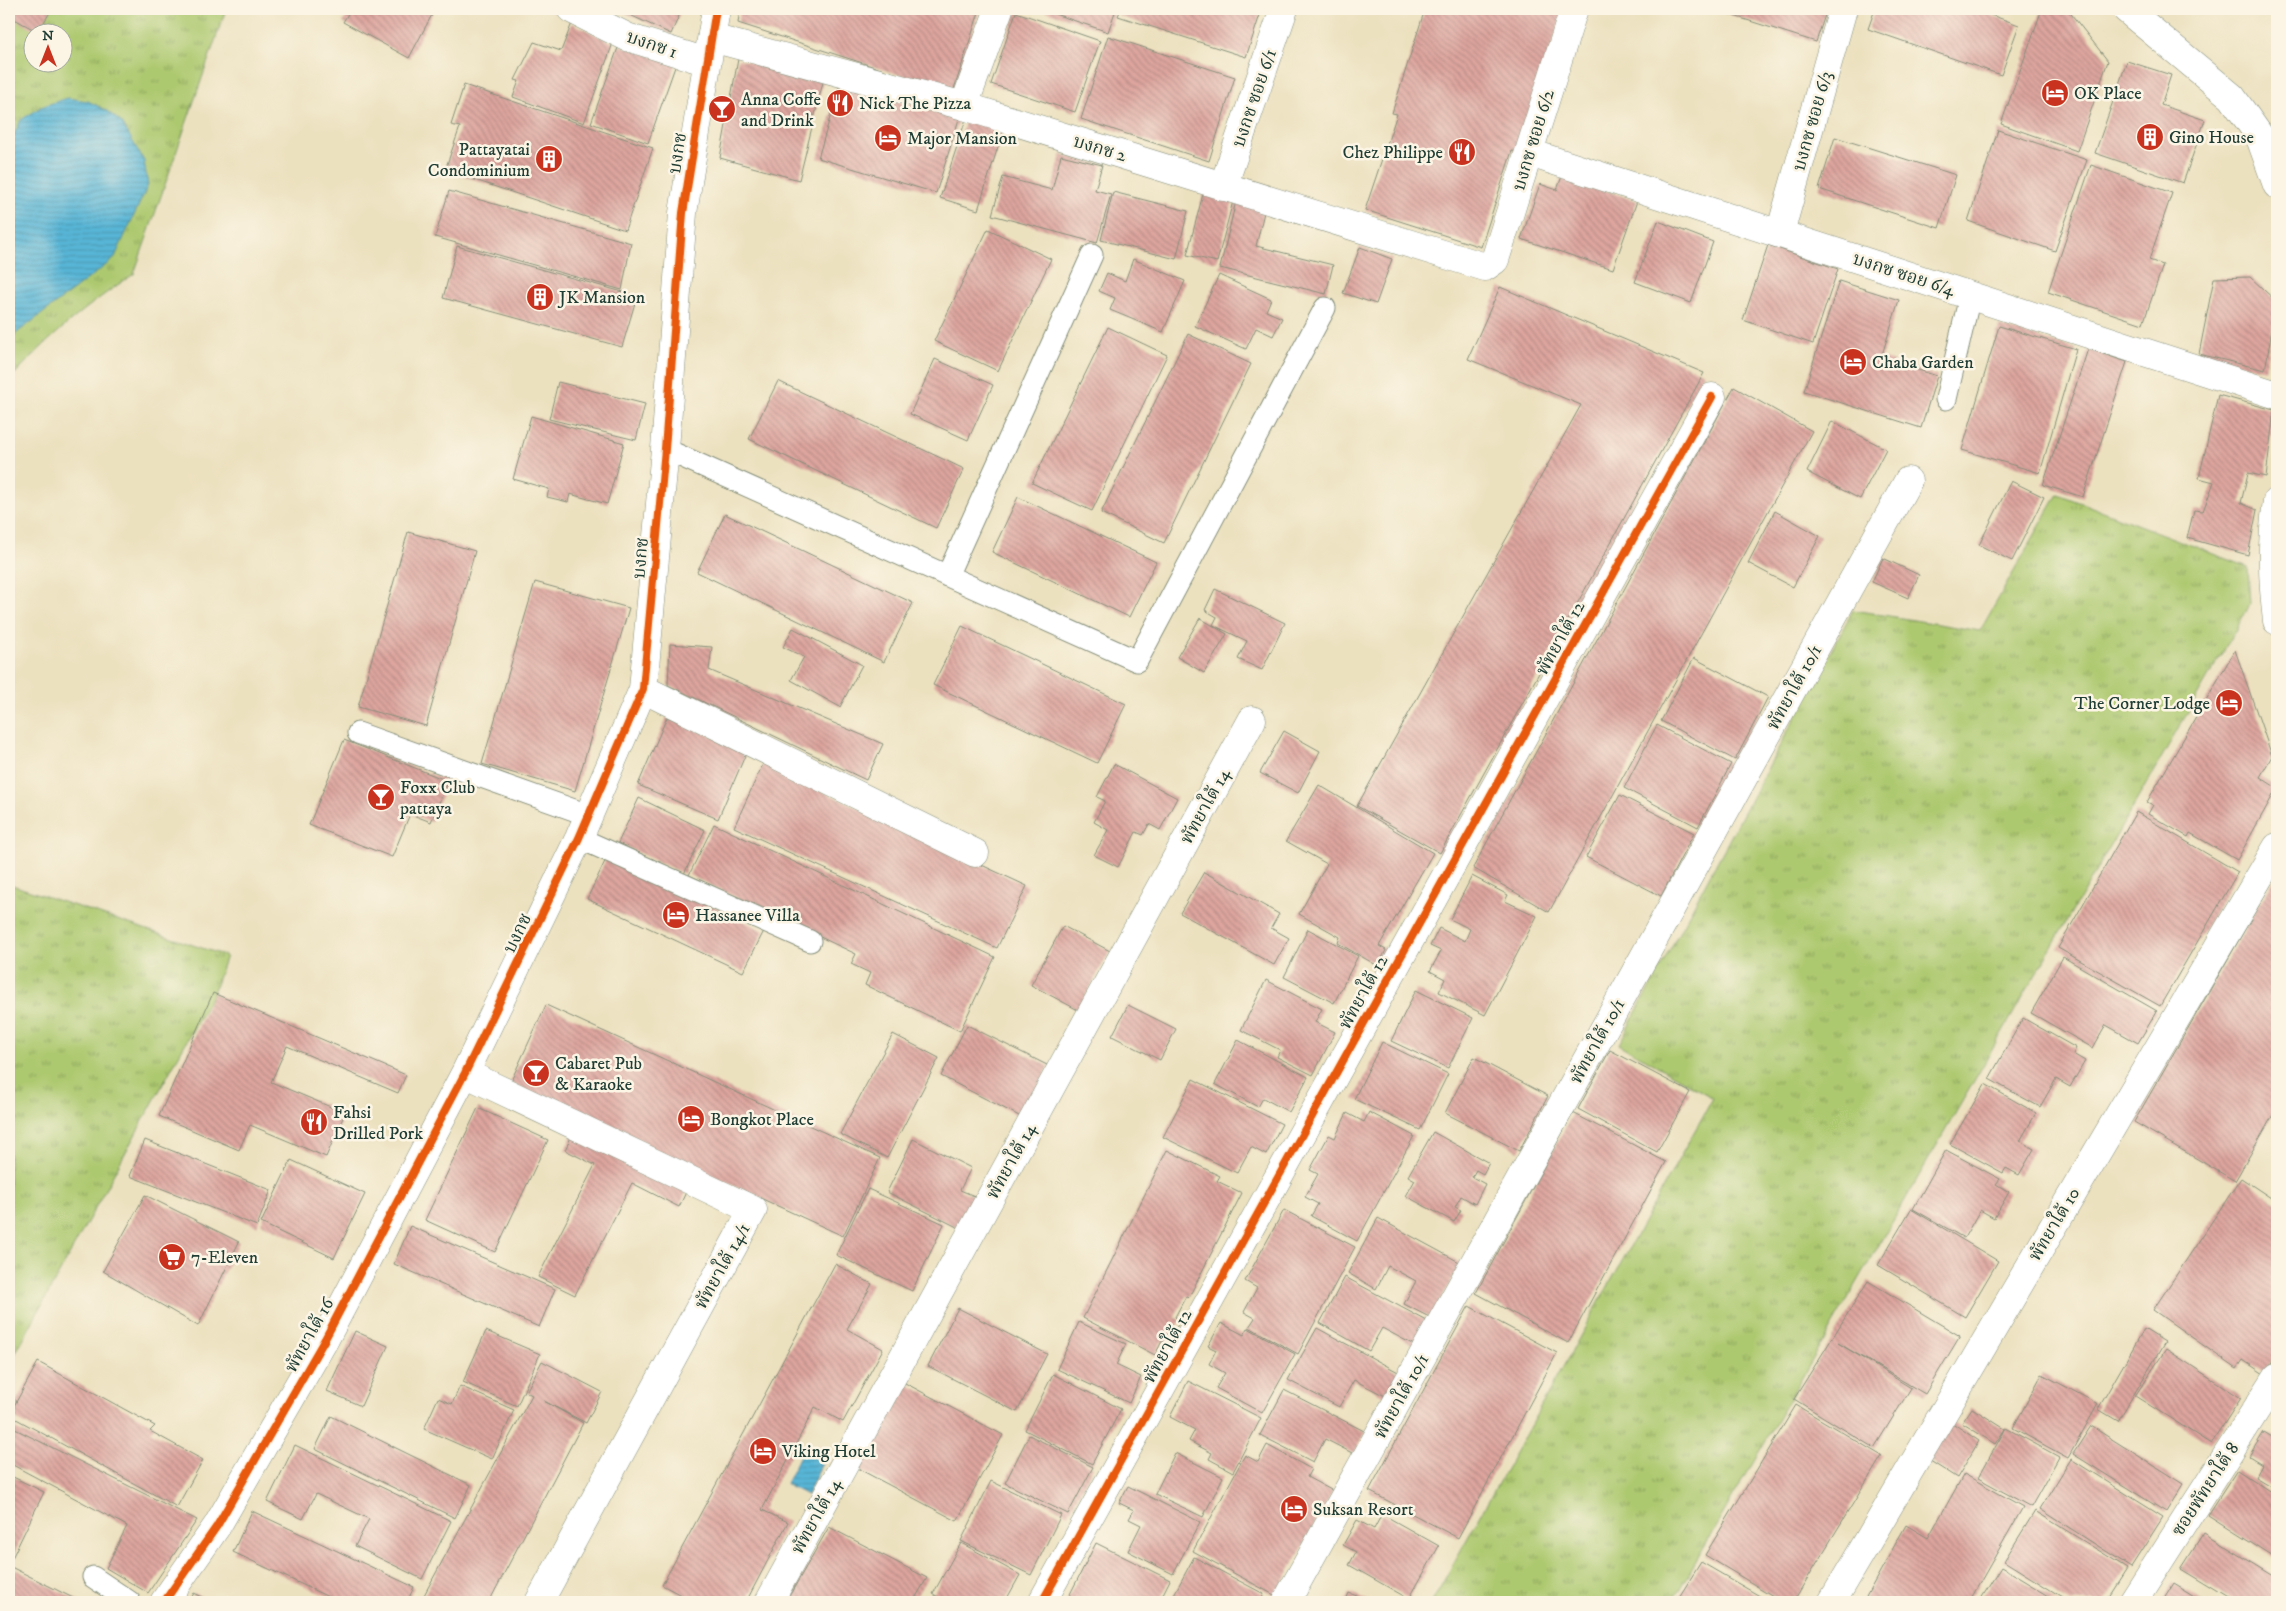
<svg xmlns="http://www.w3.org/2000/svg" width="2286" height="1611" viewBox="0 0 2286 1611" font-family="'IM FELL DW Pica','Noto Serif Thai',serif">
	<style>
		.grass { fill: url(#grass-tufts); stroke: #668352; fill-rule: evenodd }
		.water { fill: url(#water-rules); stroke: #3c7a86 }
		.building { fill: url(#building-back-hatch) }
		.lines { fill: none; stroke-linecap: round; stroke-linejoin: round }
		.lane-casing { stroke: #868f7a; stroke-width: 23 }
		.street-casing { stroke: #868f7a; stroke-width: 29 }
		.lane { stroke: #fff; stroke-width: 21 }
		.street { stroke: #fff; stroke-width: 28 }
		.cycleway-casing { stroke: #fcf5e5; stroke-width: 11 }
		.cycleway { stroke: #e8590c; stroke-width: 8 }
		.labels { text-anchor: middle; stroke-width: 5; stroke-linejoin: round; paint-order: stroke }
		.street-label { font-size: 18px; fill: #1f3d34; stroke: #fcf5e5 }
		.poi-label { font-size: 18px; fill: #1f3d34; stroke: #fcf5e5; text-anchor: start }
	</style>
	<defs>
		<pattern id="grass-tufts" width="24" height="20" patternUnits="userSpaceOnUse" patternTransform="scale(1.25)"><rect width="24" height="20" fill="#adc970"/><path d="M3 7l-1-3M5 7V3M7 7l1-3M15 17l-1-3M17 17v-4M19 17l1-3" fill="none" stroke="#8ca45d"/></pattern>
		<pattern id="water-rules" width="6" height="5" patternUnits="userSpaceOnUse" patternTransform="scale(1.25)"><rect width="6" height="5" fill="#59b6d7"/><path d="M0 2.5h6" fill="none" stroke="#4995af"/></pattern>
		<pattern id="building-back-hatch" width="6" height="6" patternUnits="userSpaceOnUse" patternTransform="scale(1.25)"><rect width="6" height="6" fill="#dea69f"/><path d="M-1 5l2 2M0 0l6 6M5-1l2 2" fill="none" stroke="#b38882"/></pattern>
	</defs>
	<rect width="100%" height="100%" fill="#fcf5e5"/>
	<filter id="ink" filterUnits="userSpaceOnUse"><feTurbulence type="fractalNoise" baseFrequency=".02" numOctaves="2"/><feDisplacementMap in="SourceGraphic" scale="10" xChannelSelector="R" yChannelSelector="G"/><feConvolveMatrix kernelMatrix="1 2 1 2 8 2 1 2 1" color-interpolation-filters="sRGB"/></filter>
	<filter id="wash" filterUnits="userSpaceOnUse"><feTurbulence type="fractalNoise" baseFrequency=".0096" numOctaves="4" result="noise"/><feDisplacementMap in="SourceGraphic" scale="20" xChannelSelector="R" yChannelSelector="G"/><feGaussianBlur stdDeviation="1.12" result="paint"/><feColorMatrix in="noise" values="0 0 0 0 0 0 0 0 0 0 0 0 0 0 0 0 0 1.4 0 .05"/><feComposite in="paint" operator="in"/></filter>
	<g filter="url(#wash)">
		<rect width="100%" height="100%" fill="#ece1bf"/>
		<!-- grass -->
		<path class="grass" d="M9 9H226L134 274C89 303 46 340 9 380ZM32 32H62V62H32Z
			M2058 494 2248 567 2250 605 1672 1602H1432L1713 1098 1619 1044 1853 610 1980 631Z
			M9 884 226 956 213 993 9 1365Z"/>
		<!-- water -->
		<path class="water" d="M67 98 88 101 107 111 122 123 144 161 148 185 114 259 9 339V145L21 120 41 107Z
			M803 1449 824 1459 807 1495 786 1484Z"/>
		<g id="blocks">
			<!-- building -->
			<path class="building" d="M9 9H52L38 32 9 16Z
				M351 9H435L409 58 343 22Z
				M617 9H682L671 34Z
				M740 9H980L953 92 738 23Z
				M1040 9H1116L1108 32Z
				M1121 9H1262L1246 57 1118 16Z
				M1425 9H1564L1518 152 1512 151 1481 247 1365 210 1397 114 1392 113Z
				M1712 9H1827L1816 42Z
				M1875 9H1974L2019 25 2001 75 1868 29Z
				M2042 9 2068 10 2108 61 2077 151 2001 124Z
				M1016 12 1100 41 1075 112 991 84Z
				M572 23 613 43 584 123 513 97 519 81 515 80 534 42 561 51Z
				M1108 36 1235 77 1209 161 1081 119Z
				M619 45 676 64 648 143 591 123Z
				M738 59 824 78 799 180 720 158Z
				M2127 61 2171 75 2161 105 2205 120 2183 183 2095 153Z
				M840 84 959 119 936 193 818 158Z
				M464 85 653 148 625 230 445 170 460 127 451 125Z
				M966 119 1003 131 978 210 940 198Z
				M1998 130 2087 160 2055 251 1968 221Z
				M1835 137 1956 175 1939 228 1819 189Z
				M1061 155 1102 165 1095 190 1111 194 1097 243 992 215 1003 177 1052 190Z
				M2091 165 2172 193 2149 260 2163 265 2143 324 2048 292Z
				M1562 176 1637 201 1613 269 1521 239 1540 184 1557 190Z
				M449 191 631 243 622 290 435 237Z
				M1113 192 1188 211 1176 259 1101 240Z
				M1203 194 1233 201 1217 262 1187 255Z
				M1236 201 1265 208 1256 246 1333 265 1326 294 1220 268Z
				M1658 221 1713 242 1691 303 1635 282Z
				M988 229 1051 259 998 371 934 341Z
				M1768 245 1838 269 1813 344 1743 320Z
				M457 246 637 296 622 347 443 298Z
				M1360 247 1392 259 1376 304 1343 293Z
				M1133 259 1185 281 1163 332 1110 310 1115 298 1099 291 1107 273 1125 281Z
				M1219 275 1271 299 1266 311 1282 318 1273 336 1256 328 1246 349 1195 326Z
				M2250 277 2277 302 2265 370 2199 354 2214 278Z
				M1839 281 1899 300 1881 358 1937 376 1921 428 1804 391Z
				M1500 287 1704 373 1440 853 1357 806 1581 405 1468 359Z
				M1999 326 2076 349 2040 473 1962 450Z
				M1108 327 1167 355 1092 511 1032 483Z
				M1188 334 1251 364 1164 543 1101 513Z
				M2088 349 2127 362 2083 497 2043 485Z
				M935 359 993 385 968 440 910 414Z
				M778 381 964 469 936 528 749 439Z
				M558 382 645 404 636 440 549 419Z
				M1734 387 1812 431 1549 912 1473 868Z
				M2218 395 2274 410 2266 477 2248 473 2241 503 2257 510 2248 555 2187 538 2194 510 2203 511 2214 482 2199 478Z
				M531 416 624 443 607 504 570 494 568 502 547 497 549 489 513 479Z
				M1832 421 1886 449 1860 499 1807 472Z
				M2011 481 2044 497 2012 561 1979 545Z
				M1018 497 1156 562 1129 617 992 552Z
				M1775 511 1820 536 1793 587 1748 563Z
				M725 514 913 603 884 662 697 572Z
				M408 532 475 551 426 726 358 707Z
				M1883 558 1919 575 1908 598 1872 582Z
				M535 582 629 608 575 791 482 764Z
				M1215 589 1285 623 1262 670 1238 659 1247 641 1213 625 1217 617 1205 610Z
				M1200 618 1227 634 1204 673 1177 657Z
				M962 626 1126 704 1097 763 933 685Z
				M793 628 862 665 840 707 791 680 804 657 783 647Z
				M670 644 712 647 709 670 883 744 866 780 668 685Z
				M2235 650 2272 756 2260 777 2277 788 2237 860 2190 833 2188 837 2148 814 2153 805 2147 802Z
				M1694 658 1768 697 1735 760 1661 721Z
				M667 717 747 751 718 819 638 785Z
				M1657 725 1731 764 1698 827 1624 788Z
				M1284 731 1320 751 1298 793 1260 773Z
				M344 740 448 781 431 822 410 814 392 857 309 825Z
				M763 764 1027 886 997 948 734 827Z
				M1114 764 1177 798 1160 830 1149 824 1143 835 1136 832 1118 867 1094 855 1108 830 1094 822 1105 801 1097 797Z
				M1319 785 1433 853 1379 946 1386 950 1378 966 1338 943 1340 937 1299 914 1327 864 1286 841Z
				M1620 795 1694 833 1661 896 1586 857Z
				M639 798 705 830 684 874 618 843Z
				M2136 812 2238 872 2160 1006 2058 948Z
				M714 824 995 957 960 1031 865 985 870 973 851 964 856 954 689 875Z
				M608 855 764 931 743 972 587 899Z
				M1204 872 1279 914 1271 928 1289 938 1274 965 1180 913Z
				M2277 874V1108L2235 1181 2134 1122Z
				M1472 876 1508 895 1505 901 1537 916 1485 1015 1439 992 1445 979 1430 971 1441 951 1430 946 1439 928 1465 941 1470 929 1450 919Z
				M1063 926 1110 951 1078 1010 1031 985Z
				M1308 929 1358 956 1334 1003 1284 977Z
				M2063 957 2157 1011 2138 1043 2106 1025 2093 1048 2031 1013Z
				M1266 980 1322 1009 1315 1022 1335 1032 1313 1075 1277 1057 1280 1050 1241 1030Z
				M1416 990 1473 1018 1448 1068 1391 1041Z
				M213 993 406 1075 398 1093 287 1046 271 1082 345 1113 326 1157 250 1125 239 1150 159 1116Z
				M546 1005 880 1158 843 1236 510 1083Z
				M1128 1005 1176 1029 1160 1060 1112 1036Z
				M2023 1018 2076 1048 2073 1054 2085 1061 2070 1087 2056 1079 2040 1107 1989 1079Z
				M967 1025 1049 1066 1023 1118 941 1076Z
				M893 1034 939 1058 887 1158 840 1134Z
				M1238 1040 1308 1077 1289 1112 1263 1098 1258 1107 1215 1084Z
				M1382 1042 1448 1074 1420 1130 1354 1099Z
				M1610 1050 1690 1092 1657 1152 1578 1109Z
				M1474 1057 1548 1096 1519 1151 1445 1113Z
				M1193 1079 1282 1124 1266 1155 1251 1147 1237 1173 1163 1137Z
				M1985 1084 2036 1113 2020 1141 2034 1149 2019 1175 2006 1168 2003 1173 1950 1144Z
				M478 1108 548 1140 495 1252 425 1220Z
				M1369 1112 1414 1136 1357 1241 1311 1216 1318 1204 1305 1197 1318 1174 1310 1170 1329 1135 1335 1138 1347 1113 1364 1122Z
				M1573 1113 1666 1162 1568 1343 1476 1293Z
				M1433 1132 1489 1163 1483 1174 1476 1170 1472 1177 1485 1184 1475 1204 1461 1196 1455 1207 1461 1210 1454 1222 1406 1196 1415 1180 1408 1176Z
				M573 1133 687 1190 679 1207 632 1183 575 1295 538 1277 595 1165 565 1150Z
				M913 1139 971 1168 960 1190 977 1197 961 1229 887 1192Z
				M145 1140 271 1190 257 1226 130 1176Z
				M1167 1150 1220 1176 1217 1181 1242 1193 1189 1297 1186 1296 1175 1317 1180 1320 1168 1344 1162 1341 1155 1355 1083 1318Z
				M1946 1150 2000 1179 1996 1184 2009 1192 1994 1218 1980 1210 1964 1238 1913 1209Z
				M291 1160 365 1194 334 1258 261 1223Z
				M2241 1178 2277 1202V1354L2264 1374 2243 1360 2237 1369 2153 1310Z
				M868 1189 944 1224 912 1291 836 1255Z
				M145 1195 239 1242 198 1326 103 1271Z
				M1911 1209 1998 1261 1965 1317 1878 1265Z
				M1284 1210 1355 1247 1298 1354 1249 1327 1255 1318 1244 1312 1257 1288 1245 1281Z
				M1378 1218 1461 1263 1431 1318 1404 1304 1416 1281 1388 1266 1376 1289 1348 1273Z
				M410 1226 555 1289 539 1327 394 1264Z
				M835 1264 872 1284 847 1329 883 1349 843 1422 815 1407 762 1510 788 1522 746 1602H694L662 1585Z
				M1345 1277 1427 1321 1414 1345 1382 1328 1369 1351 1320 1323Z
				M1868 1281 1960 1336 1925 1394 1838 1343 1911 1388 1874 1448 1794 1399Z
				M1469 1306 1557 1353 1458 1538 1369 1491Z
				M958 1308 1047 1354 1017 1412 928 1366Z
				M1079 1322 1126 1344 1116 1365 1141 1377 1129 1403 1057 1369Z
				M1221 1323 1244 1335 1248 1328 1295 1354 1262 1413 1216 1388 1225 1373 1209 1364 1216 1350 1208 1346Z
				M1317 1328 1400 1373 1387 1397 1354 1380 1339 1407 1288 1380Z
				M2144 1329 2165 1342 2118 1421 2098 1409Z
				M355 1331 388 1346 361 1406 327 1391Z
				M486 1331 540 1354 517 1406 463 1382Z
				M2166 1349 2241 1398 2211 1444 2135 1396Z
				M542 1361 602 1392 586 1423 544 1401 583 1423 489 1602H432L423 1597 532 1395 526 1392Z
				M38 1362 155 1426 150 1431 203 1460 177 1507 9 1415Z
				M1053 1374 1121 1409 1092 1464 1025 1430Z
				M2042 1374 2098 1404 2068 1458 2013 1428Z
				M1188 1381 1261 1418 1233 1472 1209 1459 1212 1453 1189 1441 1195 1430 1170 1417Z
				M903 1382 1003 1435 957 1521 857 1468Z
				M460 1386 514 1410 492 1459 424 1429 438 1398 452 1404Z
				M1284 1390 1366 1432 1354 1454 1325 1439 1313 1462 1260 1435Z
				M1796 1405 1882 1456 1793 1602H1783L1705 1555Z
				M1972 1408 2005 1429 1995 1444 1962 1423Z
				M331 1416 471 1485 455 1518 315 1449Z
				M1951 1422 1979 1441 1957 1478 1927 1459Z
				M9 1426 197 1520 148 1593 106 1568 127 1526 9 1463Z
				M2091 1426 2183 1484 2166 1512 2073 1454Z
				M2006 1428 2059 1457 2031 1507 1978 1478Z
				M2264 1432 2277 1440V1490L2255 1477 2262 1464 2249 1456Z
				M1029 1435 1093 1467 1068 1514 1005 1483Z
				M295 1445 451 1521 422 1579 355 1546 369 1519 316 1494 303 1519 267 1502Z
				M1267 1445 1311 1469 1307 1477 1333 1491 1276 1596 1193 1551 1245 1455 1258 1462Z
				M1175 1453 1223 1477 1203 1517 1155 1494Z
				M2071 1459 2163 1517 2131 1567 2040 1509Z
				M2237 1470 2277 1496V1559L2208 1515Z
				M1964 1474 2023 1507 1969 1602H1876L1866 1597 1906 1525 1928 1538Z
				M9 1475 44 1492 12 1558 9 1556Z
				M991 1481 1061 1515 1031 1575 961 1541Z
				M1128 1486 1200 1522 1173 1574 1128 1551 1141 1525 1129 1519 1134 1510 1119 1503Z
				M252 1511 414 1587 407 1602H339L233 1552Z
				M2035 1511 2127 1568 2105 1602H2070L2004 1561Z
				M1382 1514 1439 1546 1409 1599 1349 1565 1356 1552 1343 1545 1357 1520 1374 1529Z
				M829 1527 927 1578 913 1602H792L787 1600Z
				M2204 1533 2277 1578V1602H2235L2181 1569Z
				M961 1543 1020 1575 1005 1602H947L933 1594Z
				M1096 1543 1170 1580 1159 1602H1066Z
				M1194 1557 1264 1594 1260 1602H1170Z
				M1701 1562 1770 1602H1676Z
				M9 1566 81 1602H9Z
				M2001 1567 2059 1602H1979Z
				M2174 1583 2205 1602H2162Z
				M194 1593 214 1602H189Z
				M1349 1593 1372 1602H1345Z"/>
		</g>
	</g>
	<g filter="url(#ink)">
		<use href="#blocks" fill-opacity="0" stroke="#868f7a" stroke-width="1"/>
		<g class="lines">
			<!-- lane casing -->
			<g class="lane-casing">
				<path id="lane" d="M1946 399 1970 296
					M665 449 1137 661 1325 308
					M947 576 1092 255
					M358 733 588 815
					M579 838 810 941
					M93 1577 130 1602"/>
			</g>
			<!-- street casing -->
			<g class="street-casing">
				<path id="street" d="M571 9 627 37 707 62
					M2126 9 2232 97 2259 135 2277 185
					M712 38 964 106 1485 267 1495 260 1574 9
					M964 106 999 9
					M1530 153 2277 395
					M1223 187 1284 9
					M1780 233 1843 9
					M2277 501C2271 544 2272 578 2277 621
					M643 689 975 853
					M465 1073 753 1210 539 1602
					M164 1602 217 1526 325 1339 465 1073 579 838 643 689 665 449 683 213 716 9
					M769 1602 1252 720
					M1042 1602 1712 397
					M1286 1602 1908 481
					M1832 1602 2277 847
					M2133 1602 2277 1377"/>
			</g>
			<!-- lane -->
			<use href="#lane" class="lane"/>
			<!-- street -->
			<use href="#street" class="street"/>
			<!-- cycleway casing -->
			<g class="cycleway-casing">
				<path id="cycleway" d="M164 1602 217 1526 325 1339 465 1073 579 838 643 689 665 449 683 213 716 9
					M1042 1602 1712 397"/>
			</g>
			<!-- cycleway -->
			<use href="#cycleway" class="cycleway"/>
		</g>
	</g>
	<!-- icons -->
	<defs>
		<g id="hotel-disc" transform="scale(1.4375)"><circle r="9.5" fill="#c8321e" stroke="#fcf5e5"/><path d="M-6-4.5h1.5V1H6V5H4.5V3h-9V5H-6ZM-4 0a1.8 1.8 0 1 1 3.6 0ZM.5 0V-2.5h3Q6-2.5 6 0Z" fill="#fff"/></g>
		<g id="restaurant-disc" transform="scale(1.4375)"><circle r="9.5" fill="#c8321e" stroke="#fcf5e5"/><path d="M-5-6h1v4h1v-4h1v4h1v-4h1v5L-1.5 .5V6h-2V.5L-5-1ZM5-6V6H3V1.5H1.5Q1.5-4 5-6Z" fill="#fff"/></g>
		<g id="bar-disc" transform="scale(1.4375)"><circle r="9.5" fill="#c8321e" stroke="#fcf5e5"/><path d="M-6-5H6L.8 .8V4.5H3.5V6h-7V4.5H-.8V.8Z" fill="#fff"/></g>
		<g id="building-disc" transform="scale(1.4375)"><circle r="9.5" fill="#c8321e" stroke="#fcf5e5"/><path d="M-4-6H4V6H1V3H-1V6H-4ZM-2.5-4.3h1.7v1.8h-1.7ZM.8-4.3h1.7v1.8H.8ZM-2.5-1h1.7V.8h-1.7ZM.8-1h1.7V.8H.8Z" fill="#fff"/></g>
		<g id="supermarket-disc" transform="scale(1.4375)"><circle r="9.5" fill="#c8321e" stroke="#fcf5e5"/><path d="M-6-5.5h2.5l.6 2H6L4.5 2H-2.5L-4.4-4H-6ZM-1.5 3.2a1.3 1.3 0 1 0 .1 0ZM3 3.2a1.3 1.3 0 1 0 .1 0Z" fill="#fff"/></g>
	</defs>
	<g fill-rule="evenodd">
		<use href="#hotel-disc" x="2055" y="93"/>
		<use href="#restaurant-disc" x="840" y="103"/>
		<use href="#bar-disc" x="722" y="109"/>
		<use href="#building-disc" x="2150" y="137"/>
		<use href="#hotel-disc" x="888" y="138"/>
		<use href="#restaurant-disc" x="1462" y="152"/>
		<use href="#building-disc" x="549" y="159"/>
		<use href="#building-disc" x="540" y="297"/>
		<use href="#hotel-disc" x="1853" y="362"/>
		<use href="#hotel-disc" x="2229" y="703"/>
		<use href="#bar-disc" x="381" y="797"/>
		<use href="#hotel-disc" x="676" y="915"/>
		<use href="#bar-disc" x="536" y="1073"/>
		<use href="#hotel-disc" x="691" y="1119"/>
		<use href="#restaurant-disc" x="314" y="1122"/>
		<use href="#supermarket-disc" x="172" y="1257"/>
		<use href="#hotel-disc" x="763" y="1451"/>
		<use href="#hotel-disc" x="1294" y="1509"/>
	</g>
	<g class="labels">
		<!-- street labels -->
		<g class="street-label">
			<text transform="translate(652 44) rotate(19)" y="6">บงกช 1</text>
			<text transform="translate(1254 98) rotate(-71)" y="6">บงกช ซอย 6/1</text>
			<text transform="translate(1812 121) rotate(-74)" y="6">บงกช ซอย 6/3</text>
			<text transform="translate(1533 140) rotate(-73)" y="6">บงกช ซอย 6/2</text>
			<text transform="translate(1100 148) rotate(17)" y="6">บงกช 2</text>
			<text transform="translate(677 153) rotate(-81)" y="6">บงกช</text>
			<text transform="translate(1904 274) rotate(18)" y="6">บงกช ซอย 6/4</text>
			<text transform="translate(640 558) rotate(-85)" y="6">บงกช</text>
			<text transform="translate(1560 638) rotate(-61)" y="6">พัทยาใต้ 12</text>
			<text transform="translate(1794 687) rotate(-61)" y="6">พัทยาใต้ 10/1</text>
			<text transform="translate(1205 806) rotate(-61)" y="6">พัทยาใต้ 14</text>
			<text transform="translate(517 933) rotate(-64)" y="6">บงกช</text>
			<text transform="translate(1363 992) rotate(-61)" y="6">พัทยาใต้ 12</text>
			<text transform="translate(1597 1041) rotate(-61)" y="6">พัทยาใต้ 10/1</text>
			<text transform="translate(1011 1161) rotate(-61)" y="6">พัทยาใต้ 14</text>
			<text transform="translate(2054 1224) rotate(-59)" y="6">พัทยาใต้ 10</text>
			<text transform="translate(722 1266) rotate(-61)" y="6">พัทยาใต้ 14/1</text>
			<text transform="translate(309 1335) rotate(-61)" y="6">พัทยาใต้ 16</text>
			<text transform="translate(1167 1346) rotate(-61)" y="6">พัทยาใต้ 12</text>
			<text transform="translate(1401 1396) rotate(-61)" y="6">พัทยาใต้ 10/1</text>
			<text transform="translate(2205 1489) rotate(-57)" y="6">ซอยพัทยาใต้ 8</text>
			<text transform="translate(816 1516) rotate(-61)" y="6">พัทยาใต้ 14</text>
		</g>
		<!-- poi labels -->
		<g class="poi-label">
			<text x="2074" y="99">OK Place</text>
			<text x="741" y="105">Anna Coffe<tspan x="741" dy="21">and Drink</tspan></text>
			<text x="859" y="109">Nick The Pizza</text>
			<text x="2169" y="143">Gino House</text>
			<text x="907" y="144">Major Mansion</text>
			<text x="530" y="155" text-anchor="end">Pattayatai<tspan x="530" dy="21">Condominium</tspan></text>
			<text x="1443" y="158" text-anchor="end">Chez Philippe</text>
			<text x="559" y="303">JK Mansion</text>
			<text x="1872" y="368">Chaba Garden</text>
			<text x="2210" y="709" text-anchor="end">The Corner Lodge</text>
			<text x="400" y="793">Foxx Club<tspan x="400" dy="21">pattaya</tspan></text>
			<text x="695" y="921">Hassanee Villa</text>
			<text x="555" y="1069">Cabaret Pub<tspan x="555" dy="21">&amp; Karaoke</tspan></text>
			<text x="333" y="1118">Fahsi<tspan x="333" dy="21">Drilled Pork</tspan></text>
			<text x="710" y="1125">Bongkot Place</text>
			<text x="191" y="1263">7-Eleven</text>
			<text x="782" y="1457">Viking Hotel</text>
			<text x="1313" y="1515">Suksan Resort</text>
		</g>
	</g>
	<!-- margin -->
	<rect width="2286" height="1611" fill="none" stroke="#fcf5e5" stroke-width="30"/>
	<!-- north arrow -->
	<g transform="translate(48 48)"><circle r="24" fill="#fcf5e5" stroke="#a4ab9e"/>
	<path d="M0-4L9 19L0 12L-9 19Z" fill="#c8321e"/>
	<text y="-8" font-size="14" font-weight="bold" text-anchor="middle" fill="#1f3d34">N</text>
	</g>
</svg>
